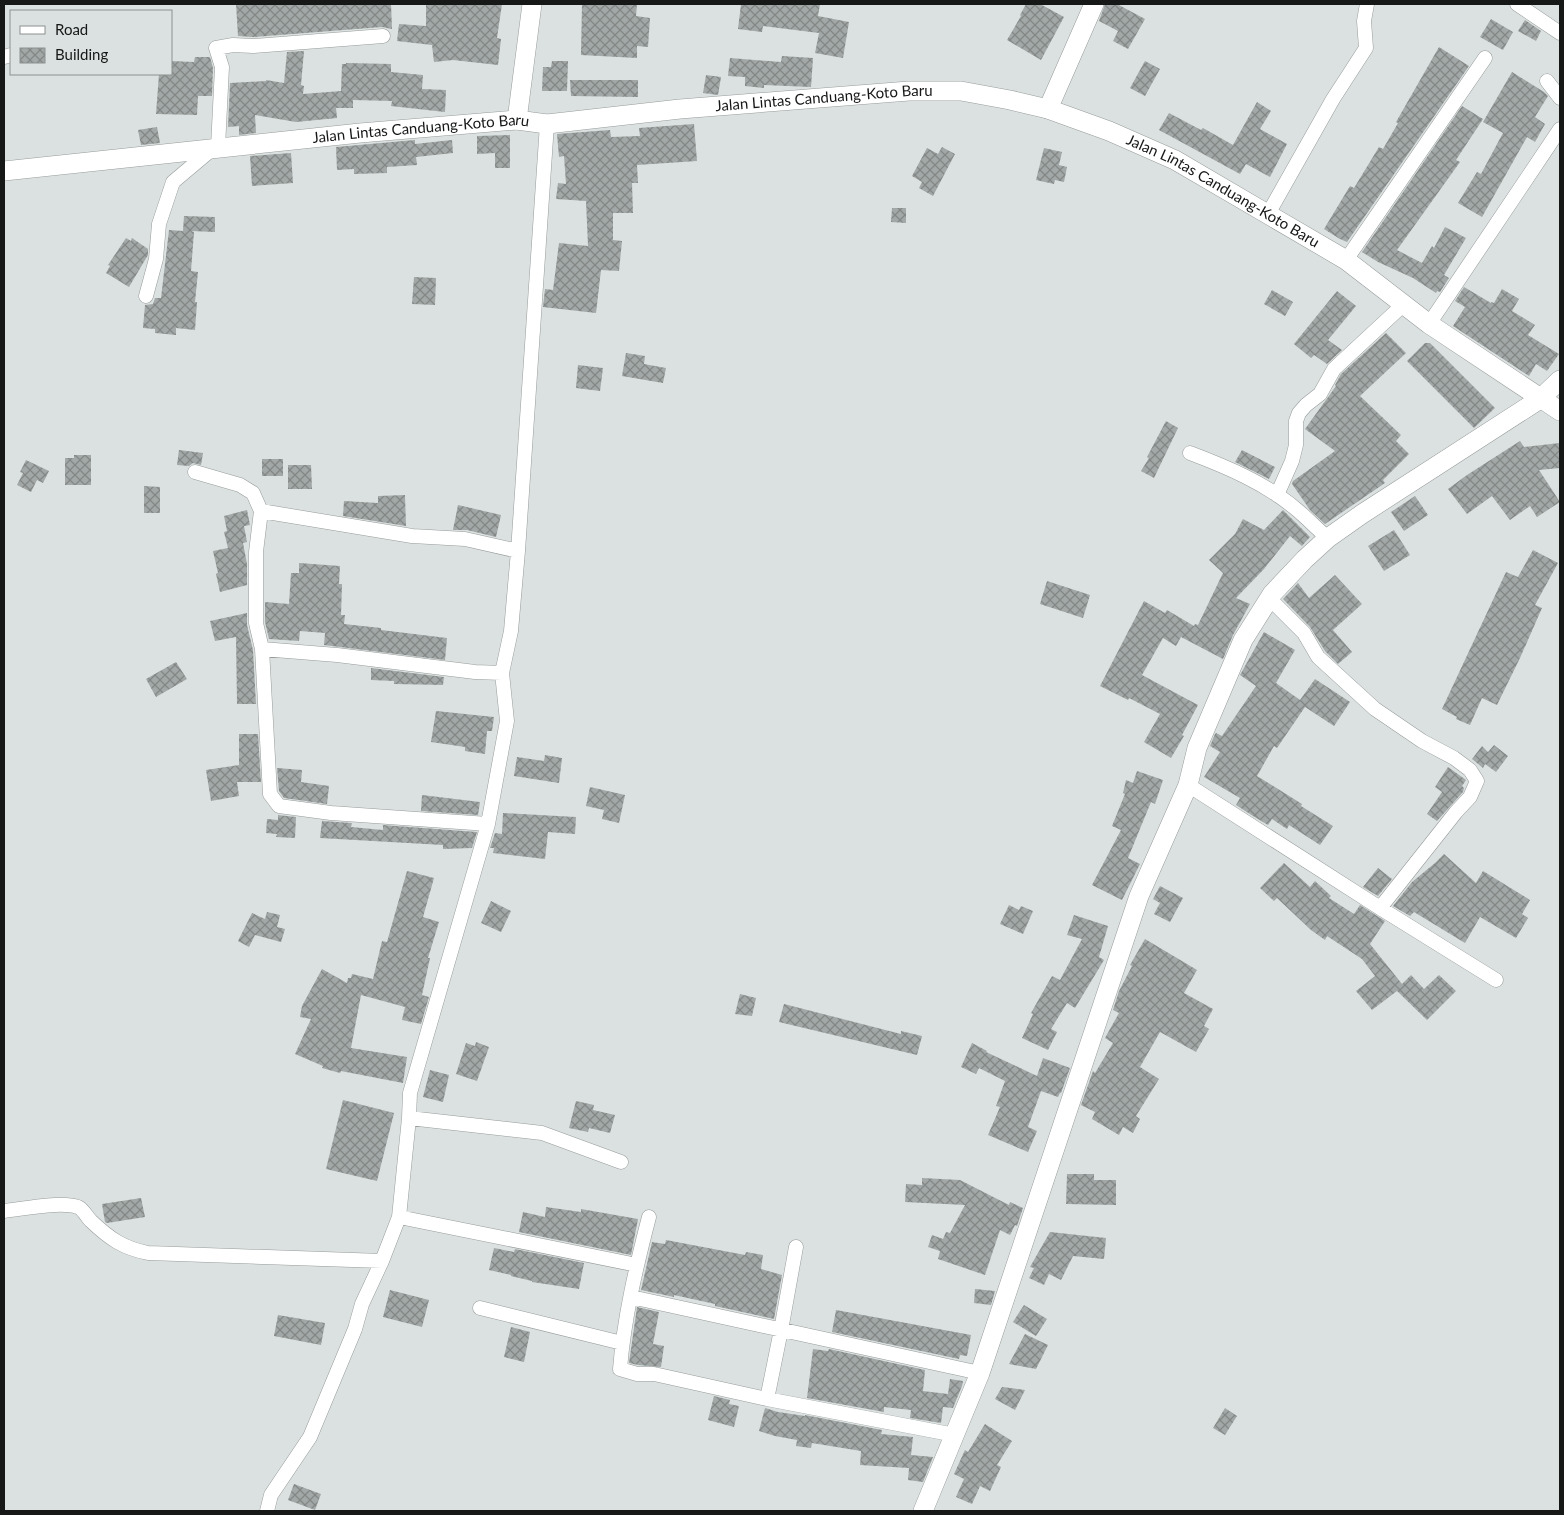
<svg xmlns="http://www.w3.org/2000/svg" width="1564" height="1515" viewBox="0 0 1564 1515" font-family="Lato,sans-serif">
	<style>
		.building { fill: url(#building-cross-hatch) }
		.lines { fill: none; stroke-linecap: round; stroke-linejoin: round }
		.street-casing { stroke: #979c9b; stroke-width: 15 }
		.secondary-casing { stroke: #979c9b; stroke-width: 20 }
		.street { stroke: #fff; stroke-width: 14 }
		.secondary { stroke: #fff; stroke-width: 19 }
		.labels { text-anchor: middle; stroke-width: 5; stroke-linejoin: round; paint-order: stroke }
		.street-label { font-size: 15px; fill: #161817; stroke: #dbe1e0 }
	</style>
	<defs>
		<pattern id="building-cross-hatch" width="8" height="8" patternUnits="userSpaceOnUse" patternTransform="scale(1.25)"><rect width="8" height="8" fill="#a2a8a7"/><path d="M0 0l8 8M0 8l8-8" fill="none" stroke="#838887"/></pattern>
	</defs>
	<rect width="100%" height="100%" fill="#dbe1e0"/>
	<!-- building -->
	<path class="building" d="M236 4H391L392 29 382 27 253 37 238 36Z
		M426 4H502L497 38 501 39 498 65 453 60 434 62 432 45 397 41 399 24 426 26Z
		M582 4H637L636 16 650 18 648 47 637 46V58L581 55Z
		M741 4H820L818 16 849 22 843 58 815 53 819 33 763 26 762 32 738 29Z
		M1026 4H1040L1064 17 1041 60 1007 40 1021 16 1020 15Z
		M1105 4H1117L1145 19 1128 49 1113 41 1118 31 1099 21Z
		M1491 19 1513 32 1503 50 1480 37Z
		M1525 20 1541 31 1536 41 1518 31Z
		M1439 47 1469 66 1347 242 1340 239 1324 229 1350 186 1354 188 1379 147 1383 149 1398 123 1396 122Z
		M304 51 301 85 304 86 303 94 341 91 342 64H346V63L391 64V72L423 75 422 89 446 90 445 112 391 106 392 101 353 100V108H336L337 118 296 122 255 115 256 133 239 135V126L228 127 230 83 266 81V80L284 83 287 52Z
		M782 56 813 58 811 87 764 85V88L745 86V77L728 76 730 58 781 62Z
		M195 57H210L213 68 212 96H198L197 115 156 114 159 74H171V61L194 62Z
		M552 61H568L567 91H542L543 67H551Z
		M1145 61 1160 69 1145 96 1130 88Z
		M1512 72 1544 92 1548 96 1535 117 1545 124 1535 142 1527 137 1482 217 1458 203 1477 172 1481 174 1503 133 1483 122Z
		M706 75 721 77 718 95 703 93Z
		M570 80H638V97L571 96Z
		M1257 102 1271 111 1260 129 1287 144 1270 177 1246 164 1240 174 1159 130 1169 113 1201 130 1203 128 1233 145Z
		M1462 106 1483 119 1456 160 1460 162 1397 250 1422 263 1432 246 1434 248 1445 227 1466 238 1444 275 1449 278 1440 292 1437 291 1436 293 1413 278 1378 262 1362 252Z
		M694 124 697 161 637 165 638 183H632L633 213H613V240L622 241 619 271 601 270 596 313 543 307 545 289 553 290 559 243 588 246 586 201 556 199 558 183 566 184 564 156 559 157 557 134 610 130 611 137 640 136 639 128Z
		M157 127 160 143 141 145 138 130Z
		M510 135V168H495V153L477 154V136Z
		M415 140V144L452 140 453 153 416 157 417 165 387 167V173L354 174V169L337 170 336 147Z
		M942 147 955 154 933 196 919 188 922 182 912 176 927 148 938 154Z
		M1044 148 1062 152 1059 165 1067 167 1064 182 1055 180 1054 184 1036 180Z
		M291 153 293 183 252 186 250 156Z
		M892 208H906V223L891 222Z
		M184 216 215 217V232L191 231 194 232 191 271 198 272 195 302H197L195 330 176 328V335L155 333V329L143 328 145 305 153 304 155 298H161L169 230 183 231Z
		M126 238 131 241 132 238 148 249V255L129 287 106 273 110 266 108 265Z
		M414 277 436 278 435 305 412 304Z
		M1464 287 1491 303V302L1494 303 1502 289 1519 299 1512 311 1535 325 1528 335 1559 354 1547 371 1536 364 1529 376 1453 326 1465 307 1455 301Z
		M1272 290 1293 302 1285 316 1264 304Z
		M1337 291 1356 306 1328 340 1342 350 1327 364 1314 355 1311 358 1294 344Z
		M1386 333 1406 353 1360 396 1401 435 1396 441 1409 454 1383 480 1385 483 1325 524 1310 510 1292 484 1293 481 1335 451 1305 429 1336 386 1335 385 1341 374Z
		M1425 343H1430L1495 408 1474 428 1407 361Z
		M626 353 645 356 644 364 666 368 663 383 622 376Z
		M578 365 603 368 600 391 576 388Z
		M1166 421 1178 428 1154 478 1141 471 1149 458 1147 457Z
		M1520 441 1524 447 1560 443V468L1539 470 1560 502 1537 517 1530 506 1510 520 1492 496 1467 514 1448 489 1467 475Z
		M179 450 203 453 201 465 193 463 189 466 177 465Z
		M1242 450 1275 467 1269 479 1235 462Z
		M74 455H91V485H65V458H74Z
		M262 459H283V476H262Z
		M26 460 49 471 43 483 37 480 31 492 17 485 23 473 20 472Z
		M288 465H311L312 489H288Z
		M144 486 160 487V513H144Z
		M405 495 406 526 343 516 344 501 378 503V496Z
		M1415 496 1428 515 1404 531 1391 512Z
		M458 505 501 515 496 537 467 530H453Z
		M247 510 250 525 244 526 247 542 243 543 247 564V585L220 592 216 574 218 573 213 551 228 548 224 532 227 531 224 516Z
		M1283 510 1310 537 1302 546 1290 536 1264 569 1236 598 1250 604 1233 635 1223 659 1181 637 1176 646 1163 638 1142 675 1198 705 1182 735 1184 736 1171 758 1144 742 1160 714 1129 698 1128 700 1100 686 1144 601 1165 613 1167 610 1194 626 1195 624 1198 625 1223 573 1209 560 1235 534 1243 519 1264 530Z
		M1394 530 1410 555 1384 571 1368 546Z
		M1533 550 1558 563 1535 605 1542 608 1520 658 1497 705 1482 698 1470 725 1456 719 1457 717 1442 709 1506 572 1518 577Z
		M299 563 340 566 339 584H342L341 615H345L344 624 381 628V630L447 638 445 660 324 645 325 633 300 631 299 641 269 639 265 622V602L289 604 291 573H299Z
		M1335 575 1362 604 1333 630 1352 652 1338 664 1325 651 1310 627 1283 599 1298 583 1309 598Z
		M1047 581 1090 595 1083 618 1040 604Z
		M247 613V625L253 650 256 704H237L236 637 215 641 210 621Z
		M1264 632 1295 650 1276 683 1300 700 1315 679 1350 702 1334 726 1305 707 1277 748 1274 746 1257 776 1302 804 1301 806 1333 826 1320 845 1289 825 1287 829 1272 819 1268 825 1253 816 1236 805 1240 798 1204 777 1220 752 1210 746 1215 734 1216 733 1222 736 1256 686 1240 675Z
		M176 662 187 679 156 697 146 679Z
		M371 668 444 677 443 685 394 684V681L371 680Z
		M436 711 494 717 492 731H487L485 754 465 751V747L431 742Z
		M239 734H258L261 782H237L239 796 211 801 206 770 239 765Z
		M1494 745 1508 756 1496 772 1485 764 1483 768 1472 759 1482 746 1488 752Z
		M545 755 562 758 559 783 514 776 517 757 544 761Z
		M1448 767 1466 780 1462 786 1464 788 1463 792 1437 821 1427 814 1442 792 1435 787Z
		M277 768 302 770 301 782 329 786 327 804 284 798 279 791Z
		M1137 771 1163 780 1155 804 1151 802 1128 858 1140 864 1122 900 1092 885 1121 830 1112 826 1125 794 1123 793 1126 780 1133 783Z
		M590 787 625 795 619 823 602 819 604 810 586 806Z
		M422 795 480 802 478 815 421 811Z
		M503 813 576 817 575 834 548 832 545 859 493 853 494 848H490L495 833 502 834Z
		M278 815 296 817 295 838 276 837 277 834 266 833 267 819 278 820Z
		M322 821 352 823 351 827 383 830V825L477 832 472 848 443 849V845L320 838Z
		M1444 854 1476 883 1483 871 1530 900 1522 914 1528 918 1516 938 1480 917 1465 943 1414 912 1410 916 1393 906 1412 882 1435 863Z
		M1284 863 1310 887 1315 881 1331 896 1329 898 1354 914 1360 905 1385 921 1370 944 1402 984 1411 975 1424 989 1439 975 1456 991 1427 1020 1397 991 1372 1010 1356 991 1375 976 1362 959 1327 936 1325 940 1311 930 1277 898 1274 901 1260 888Z
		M1378 868 1392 879 1378 896 1363 887Z
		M407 871 434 878 423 917 439 922 428 958H430L422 995 429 997 421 1024 402 1020 405 1007 361 995 351 1048 407 1057 403 1083 341 1071 340 1073 322 1068 323 1066 295 1054 311 1019 300 1017 302 1006 322 969 347 983 348 978H351L352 974 373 979 382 941 387 942Z
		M1160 886 1183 898 1170 922 1154 914 1160 903 1153 899Z
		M491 901 511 911 501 932 481 923Z
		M1009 905 1019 910 1021 906 1033 911 1023 934 1000 924Z
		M267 912 280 915 277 927 285 929 281 942 255 935 249 947 238 941 252 913 265 919Z
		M1074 915 1108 926 1099 957 1104 960 1075 1008 1067 1003 1051 1029 1057 1032 1048 1050 1022 1038 1033 1014 1031 1013 1052 976 1060 980 1082 939 1067 935Z
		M1145 939 1197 970 1184 993 1213 1009 1204 1026 1209 1029 1196 1052 1160 1032 1140 1067 1159 1079 1136 1116 1140 1119 1133 1133 1123 1127 1119 1135 1092 1119 1095 1112 1081 1105 1093 1071 1095 1073 1113 1043 1105 1038 1119 1013 1113 1010 1119 991 1132 966 1130 965Z
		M740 994 756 998 752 1016 735 1014Z
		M784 1004 901 1034V1031L922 1036 917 1055 779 1022Z
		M476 1042 489 1047 477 1081 456 1074 466 1043 475 1046Z
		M972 1043 987 1051 986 1052 1037 1076 1043 1058 1070 1068 1061 1093H1060L1058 1097 1041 1091 1028 1127 1037 1131 1028 1152 988 1135 1000 1107 996 1106 1005 1081 979 1068 976 1074 961 1067Z
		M430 1070 449 1075 443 1102 423 1097Z
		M343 1100 394 1113 377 1181 326 1169Z
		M576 1101 594 1105 593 1110 615 1115 610 1133 589 1128 588 1132 569 1128Z
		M1067 1174H1094V1180H1116V1205L1066 1204Z
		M922 1178 960 1180 1009 1205 1010 1202 1023 1208 1017 1226 1015 1225 1010 1235 1000 1230 985 1275 938 1259 940 1251 928 1247 932 1235 943 1239 946 1232 950 1233 965 1205 905 1202 906 1184 922 1185Z
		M141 1198 145 1217 107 1223 105 1222 102 1204Z
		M546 1207 581 1212V1209L638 1219 631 1255 519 1232 523 1212 545 1217Z
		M1050 1232 1106 1238 1104 1259 1073 1256 1061 1280 1049 1274 1044 1285 1029 1278 1034 1268 1030 1267Z
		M666 1240 745 1255 746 1252 763 1255 761 1269 782 1275 774 1319 715 1306V1304L674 1295V1297L641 1290 652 1242 665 1244Z
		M494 1248 514 1252 515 1249 584 1263 579 1289 532 1282V1281L511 1276V1275L489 1270Z
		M975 1289 995 1291 991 1305 974 1303Z
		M390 1290 429 1300 422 1327 383 1317Z
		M1024 1305 1047 1319 1036 1336 1013 1322Z
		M637 1307 659 1312 653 1344 664 1346 661 1367 638 1365 629 1363Z
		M836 1310 971 1335 967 1356 960 1355 959 1359 832 1332Z
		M278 1315 325 1323 321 1345 274 1336Z
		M511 1327 530 1332 524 1362 504 1357Z
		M1025 1334 1048 1345 1036 1369 1009 1364Z
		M813 1349 828 1351 829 1349 925 1370 923 1391 948 1394 950 1379 963 1381 962 1386 953 1408 943 1407 941 1423 910 1418 911 1410 884 1407V1412L807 1398Z
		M1002 1387 1025 1390 1015 1410 995 1399Z
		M714 1396 730 1400 729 1404 739 1406 734 1427 708 1420Z
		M765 1408 778 1412 805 1416V1415L882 1430 881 1434 913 1437 911 1455 933 1457 923 1482 908 1480 909 1468 860 1465 861 1451 812 1443 811 1448 796 1446 797 1440 775 1436 759 1431Z
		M1225 1408 1237 1416 1225 1435 1213 1428Z
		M985 1424 1012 1441 997 1465 1001 1467 990 1491 980 1486 972 1504 956 1497 964 1479 954 1474 965 1450 968 1452Z
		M294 1484 321 1494 315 1510 288 1500Z"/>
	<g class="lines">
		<!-- street casing -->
		<g class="street-casing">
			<path id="street" d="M1517 4 1560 33
				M4 57 11 55
				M1547 81 1560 98
				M218 147 222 67 216 48 233 45 253 46 383 36
				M1268 214 1333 99 1366 48 1364 21 1367 4
				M1346 260 1485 58
				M146 296 156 259 159 224 173 182 211 150
				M1429 324 1560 129
				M1190 453C1227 467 1265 483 1296 509 1307 518 1317 529 1328 538
				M195 472 240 485 253 493 261 511 256 552V623L262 649 270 794 279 806 331 813 488 824
				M1277 495 1292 461 1296 445V421L1299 413 1306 405 1320 394 1334 369 1404 304
				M261 511 412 536 465 539 518 551
				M1269 598 1304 633 1318 657 1375 709 1422 741 1454 758 1470 770 1477 781 1470 797 1456 812 1380 908
				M262 649 337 655 475 672 502 673
				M1188 785 1380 908 1496 980
				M409 1118 542 1133 621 1162
				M4 1211C23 1209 60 1201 78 1207 83 1209 87 1217 91 1221 110 1239 123 1248 148 1253L382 1261
				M399 1217 637 1265
				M649 1217C636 1267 624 1318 620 1369L637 1374H654L767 1399 955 1435
				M631 1297 980 1373
				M480 1308 622 1343
				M767 1399 781 1330 796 1247
				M267 1511 271 1495 310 1437 355 1329 362 1304 382 1261 399 1217 409 1118 410 1093 488 824 507 721 502 673 511 631 518 551 547 124"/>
		</g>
		<!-- secondary casing -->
		<g class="secondary-casing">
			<g id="secondary">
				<path d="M1048 109 1094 4"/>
				<path d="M517 120 532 4"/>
				<path id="s1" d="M4 171 360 133 517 120 547 124 680 109 909 91H961L1010 100 1048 109 1109 131 1175 160 1346 260 1429 324 1560 411"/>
				<path d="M923 1511 980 1373 1139 896 1188 785 1197 748 1243 640 1272 594 1305 559 1328 538 1362 514 1540 399 1560 380"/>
			</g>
		</g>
		<!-- street -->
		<use href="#street" class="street"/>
		<!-- secondary -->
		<use href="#secondary" class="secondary"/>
	</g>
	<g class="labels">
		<!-- street labels -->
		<g class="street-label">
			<text dy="5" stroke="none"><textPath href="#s1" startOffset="824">Jalan Lintas Canduang-Koto Baru</textPath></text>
			<text dy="5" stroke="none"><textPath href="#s1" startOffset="419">Jalan Lintas Canduang-Koto Baru</textPath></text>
			<text dy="5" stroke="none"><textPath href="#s1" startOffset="1244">Jalan Lintas Canduang-Koto Baru</textPath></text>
		</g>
	</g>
	<!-- border -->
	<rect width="1564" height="1515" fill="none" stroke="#161817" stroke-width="10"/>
	<!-- legend -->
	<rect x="10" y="10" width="162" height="65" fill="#dbe1e0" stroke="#8c9190"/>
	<rect x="20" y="26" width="25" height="8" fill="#ffffff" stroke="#8c9190"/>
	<text x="55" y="35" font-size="15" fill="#161817">Road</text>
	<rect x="20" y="48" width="25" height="15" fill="url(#building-cross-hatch)" stroke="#8c9190"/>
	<text x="55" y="60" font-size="15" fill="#161817">Building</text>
</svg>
